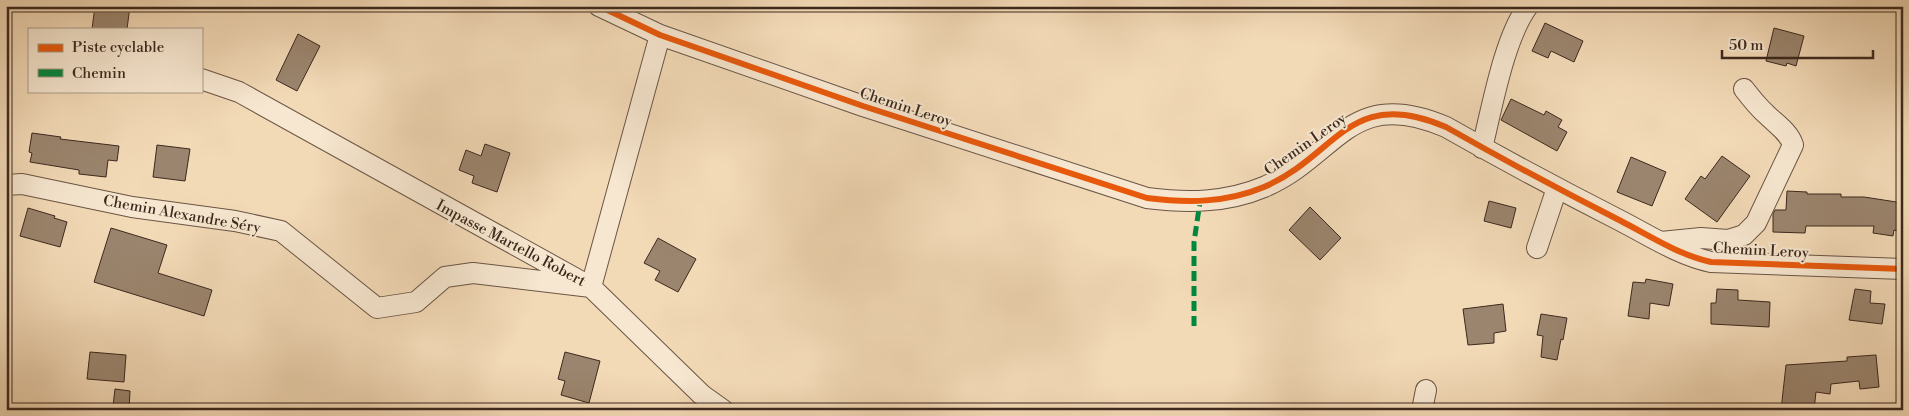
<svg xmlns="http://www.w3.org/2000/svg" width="1909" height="416" viewBox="0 0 1909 416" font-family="'Libre Bodoni',serif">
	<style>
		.building { fill: #9b856e; stroke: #3c291e }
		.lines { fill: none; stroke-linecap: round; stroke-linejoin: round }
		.minor-casing { stroke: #6a5544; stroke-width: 22 }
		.minor { stroke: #f7e7d0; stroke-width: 20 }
		.quiet { stroke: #00873e; stroke-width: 5; stroke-dasharray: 10 5; stroke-linecap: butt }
		.cycleway-casing { stroke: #f7e7d0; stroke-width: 9 }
		.cycleway { stroke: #e8590c; stroke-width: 6 }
		.labels { text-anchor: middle; stroke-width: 4; stroke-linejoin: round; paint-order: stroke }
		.street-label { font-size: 15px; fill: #3c291e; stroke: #f7e7d0 }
	</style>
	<rect width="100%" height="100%" fill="#f3dab7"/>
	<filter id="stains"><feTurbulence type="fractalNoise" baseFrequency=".004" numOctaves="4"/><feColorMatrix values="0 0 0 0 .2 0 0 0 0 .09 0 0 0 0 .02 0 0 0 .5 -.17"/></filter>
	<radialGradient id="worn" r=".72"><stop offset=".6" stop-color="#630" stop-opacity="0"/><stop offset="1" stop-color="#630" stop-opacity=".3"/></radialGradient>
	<!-- building -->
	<path class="building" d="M95 6H130L127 29H92Z
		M1545 23 1583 41 1574 62 1551 51 1548 58 1532 51Z
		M1774 28 1804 36 1796 66 1787 63 1786 66 1766 61Z
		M298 34 320 46 297 91 276 80Z
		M1511 99 1544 115 1546 111 1562 120 1558 127 1567 132 1557 151 1501 120Z
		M32 133 61 137 60 139 119 146 117 161 108 160 106 177 79 174V170L30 162 32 153 29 152Z
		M485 144 510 153 497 192 472 183 474 176 459 170 466 150 481 156Z
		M157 145 190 149 185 181 153 177Z
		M1722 156 1750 176 1717 222 1685 199 1701 176 1705 179Z
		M1631 157 1666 172 1652 206 1617 192Z
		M1787 191 1807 192V194H1841V197H1864L1903 203V232L1894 230 1893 236 1873 233 1874 226H1806L1805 233 1773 232V214L1775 210H1786Z
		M1489 201 1516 208 1511 228 1484 221Z
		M1310 207 1341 238 1320 260 1289 230Z
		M28 208 55 216 54 218 67 222 60 247 20 236Z
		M111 228 167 245 158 273 212 290 204 316 94 282Z
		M658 238 696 259 678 292 655 280 660 271 644 263Z
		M1646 279 1673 284 1669 306 1650 303 1649 319 1628 316 1633 282 1645 283Z
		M1717 289 1738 290V300L1770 302 1769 327 1711 324V303H1716Z
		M1855 289 1871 291 1870 303 1885 304 1882 324 1849 320Z
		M1503 304 1506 331 1494 333V343L1468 345 1463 309Z
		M1541 314 1567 318 1563 340 1561 339 1557 360 1541 357 1543 336 1537 335Z
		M90 352 126 355 124 382 87 379Z
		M565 352 600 361 589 403 561 395 565 381 558 379Z
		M1876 355 1879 387 1860 389 1859 381 1831 384 1830 394 1816 392 1814 410H1781L1786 365 1847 361V357Z
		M115 389 130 391 129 409 113 406Z"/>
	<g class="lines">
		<!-- minor casing -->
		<g class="minor-casing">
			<path id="minor" d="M599 6 660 35 863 106 1147 198C1187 203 1226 203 1264 187 1337 156 1349 85 1446 127 1504 160 1562 191 1621 221 1650 236 1679 255 1711 262L1903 269
				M201 79 239 92 591 287 660 35
				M1482 148C1492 108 1504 38 1528 6
				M6 185 22 184 132 207 235 221 281 231 377 308 416 302 445 277 473 273 591 287 702 395 723 410
				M1661 242 1701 238 1728 240 1744 235 1756 223 1793 145C1789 132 1776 124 1766 114 1758 107 1751 98 1744 89
				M1537 248 1557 188
				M1422 410 1426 390"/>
		</g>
		<!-- minor -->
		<use href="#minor" class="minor"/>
		<!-- quiet -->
		<path class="quiet" d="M1194 326V242L1200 202"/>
		<!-- cycleway casing -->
		<g class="cycleway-casing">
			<path id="cycleway" d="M599 6 660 35 863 106 1147 198C1187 203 1226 203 1264 187 1337 156 1349 85 1446 127 1504 160 1562 191 1621 221 1650 236 1679 255 1711 262L1903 269"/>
		</g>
		<!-- cycleway -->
		<use href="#cycleway" class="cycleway"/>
	</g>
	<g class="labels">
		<!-- street labels -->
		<g class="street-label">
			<text transform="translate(906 107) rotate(18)" y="5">Chemin Leroy</text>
			<text transform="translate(1305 144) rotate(-35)" y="5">Chemin Leroy</text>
			<text transform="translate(182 214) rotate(10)" y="5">Chemin Alexandre Séry</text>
			<text transform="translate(511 243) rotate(28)" y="5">Impasse Martello Robert</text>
			<text transform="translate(1761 250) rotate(3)" y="5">Chemin Leroy</text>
		</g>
	</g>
	<!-- margin -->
	<rect width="1909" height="416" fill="none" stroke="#f3dab7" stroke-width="25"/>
	<rect x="8" y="8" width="1894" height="401" fill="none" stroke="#3c291e" stroke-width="2.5"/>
	<rect x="12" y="12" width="1884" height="391" fill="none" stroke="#3c291e"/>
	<!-- legend -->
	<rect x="28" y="28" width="175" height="65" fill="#f7e7d0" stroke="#ac9b89"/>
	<rect x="38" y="44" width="25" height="8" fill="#e8590c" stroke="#ac9b89"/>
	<text x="72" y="52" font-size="15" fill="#3c291e">Piste cyclable</text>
	<rect x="38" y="69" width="25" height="8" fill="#00873e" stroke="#ac9b89"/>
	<text x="72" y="78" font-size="15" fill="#3c291e">Chemin</text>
	<!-- scale -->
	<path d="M1722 50v8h151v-8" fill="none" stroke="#3c291e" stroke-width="2.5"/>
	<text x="1729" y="50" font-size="15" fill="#3c291e" stroke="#f7e7d0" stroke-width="4" paint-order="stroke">50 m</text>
	<rect width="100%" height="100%" filter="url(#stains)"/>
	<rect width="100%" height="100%" fill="url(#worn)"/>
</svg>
